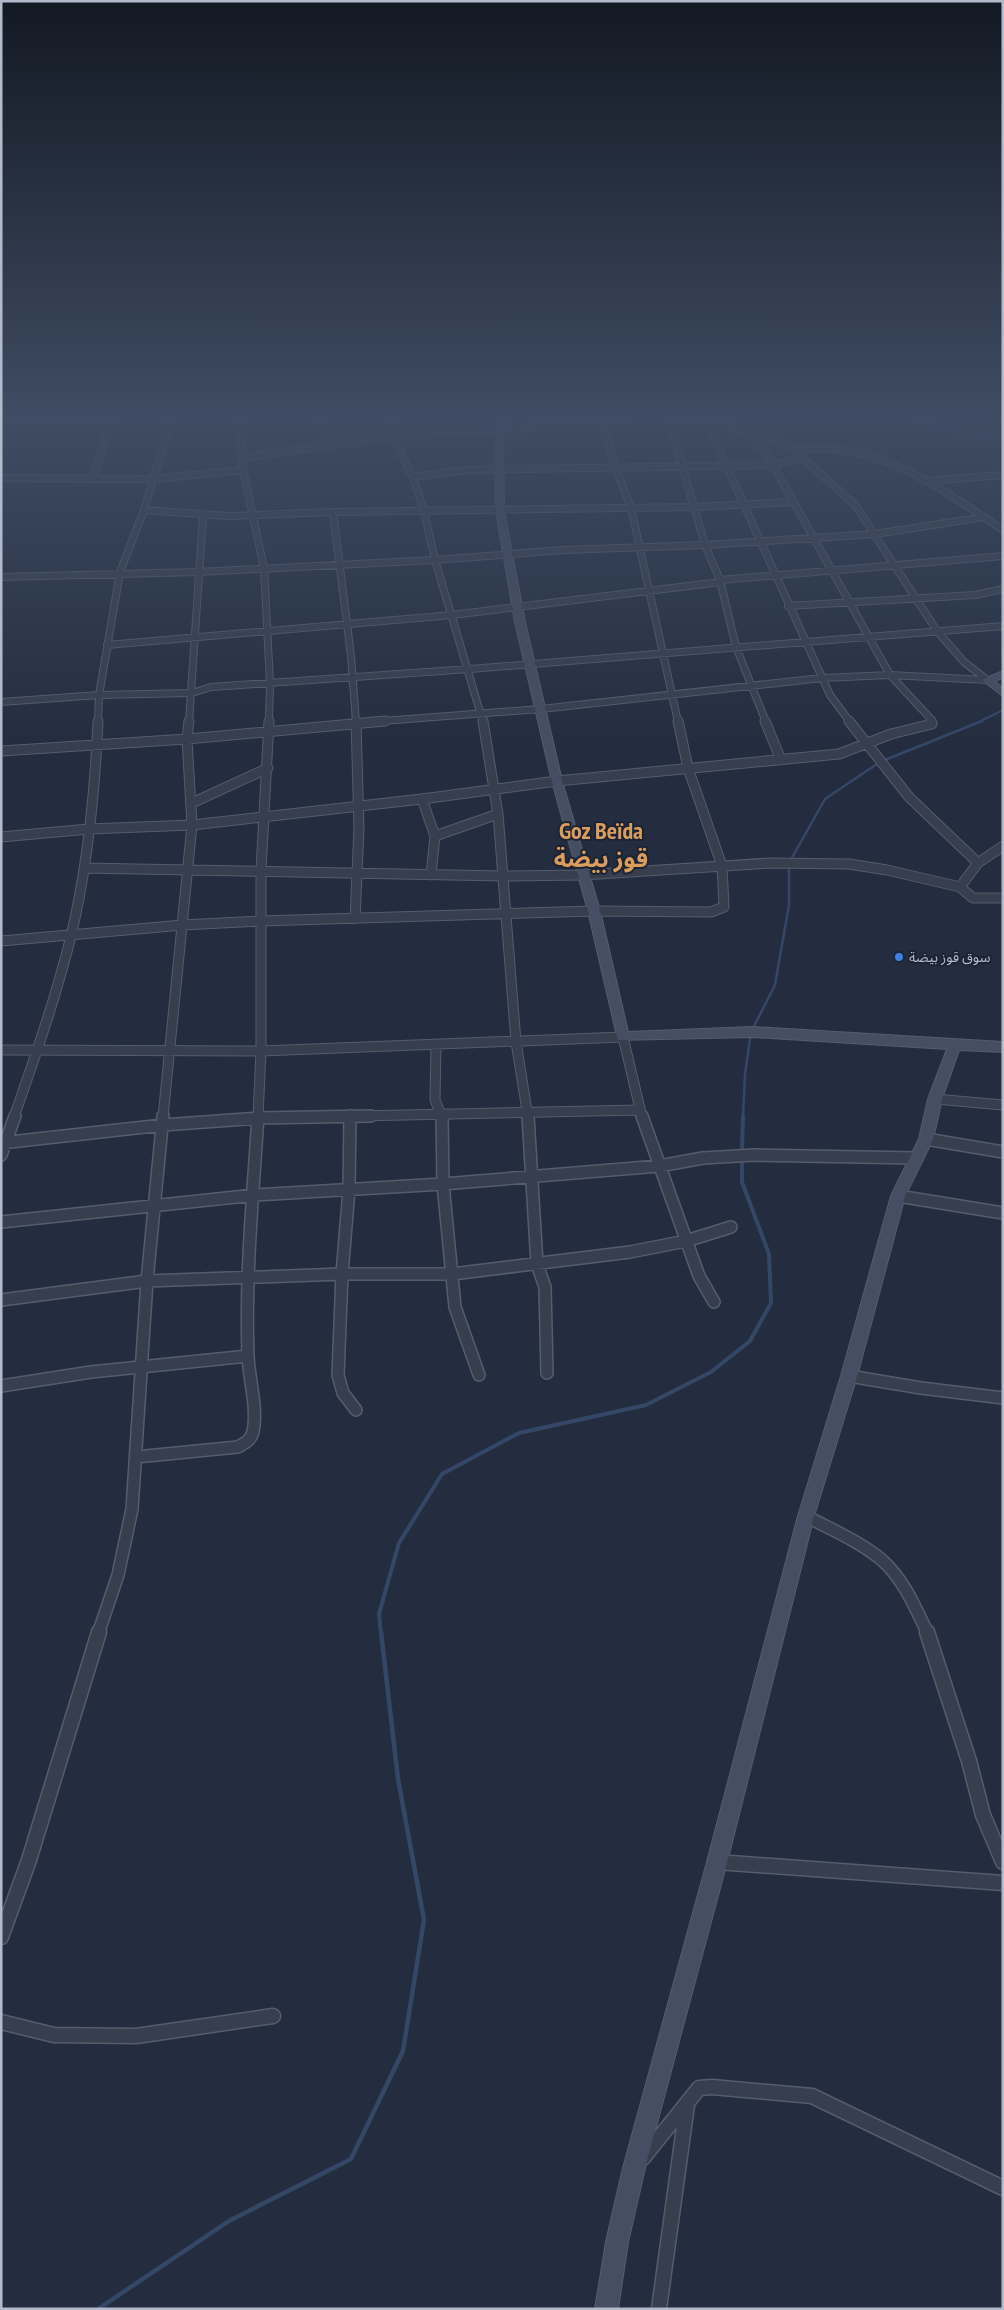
<svg xmlns="http://www.w3.org/2000/svg" width="1004" height="2310" viewBox="0 0 1004 2310" font-family="'PT Sans Narrow','Noto Sans Arabic',sans-serif">
	<style>
		.lines { fill: none; stroke-linecap: round; stroke-linejoin: round }
		.stream-far3 { stroke: #354767; stroke-width: 2 }
		.stream-far2 { stroke: #354767; stroke-width: 2.5 }
		.stream-far1 { stroke: #354767; stroke-width: 4 }
		.stream { stroke: #354767; stroke-width: 4.5 }
		.minor-far3-casing { stroke: #555d6d; stroke-width: 8 }
		.minor-far2-casing { stroke: #555d6d; stroke-width: 11 }
		.minor-far1-casing { stroke: #555d6d; stroke-width: 14 }
		.minor-casing { stroke: #555d6d; stroke-width: 17 }
		.secondary-casing { stroke: #555d6d; stroke-width: 2 }
		.minor-far3 { stroke: #373f4f; stroke-width: 6 }
		.minor-far2 { stroke: #373f4f; stroke-width: 9 }
		.minor-far1 { stroke: #373f4f; stroke-width: 11 }
		.minor { stroke: #373f4f; stroke-width: 14 }
		.secondary { fill: #454e62; fill-rule: evenodd }
		.shop-dot { fill: #3f7fe0; stroke: #1c2434; stroke-width: 2 }
		.labels { text-anchor: middle; stroke-width: 4; stroke-linejoin: round; paint-order: stroke }
		.poi-label { font-size: 14px; fill: #b3baca; stroke: #1c2434; text-anchor: start }
		.town-label { font-size: 24px; font-weight: bold; fill: #da9d5e; stroke: #1c2434 }
	</style>
	<rect width="100%" height="100%" fill="#232d3f"/>
	<g class="lines">
		<!-- stream-far3 -->
		<path class="stream-far3" d="M918 420 962 433 1003 441
			M979 722 1003 710"/>
		<!-- stream-far2 -->
		<path class="stream-far2" d="M743 1117 745 1074 751 1032 775 985 789 905V863L825 799 880 762 982 721"/>
		<!-- stream-far1 -->
		<path class="stream-far1" d="M742 1152 743 1116
			M381 1634 379 1614 399 1543 442 1474 519 1433 646 1405 711 1372 750 1341 771 1303 769 1254 742 1182V1158"/>
		<!-- stream -->
		<path class="stream" d="M98 2309 229 2221 351 2159 403 2051 424 1920 398 1779 381 1632"/>
		<!-- minor-far3 casing -->
		<g class="minor-far3-casing">
			<path id="minor-far3" d="M239 420 243 470 264 568 270 683 269 722
				M320 420 332 446
				M391 420 392 436 413 477 424 511 435 560 483 722
				M669 420 705 545 720 580 736 647 766 722
				M677 420 707 423 751 432 779 442 803 458 856 506 937 631 964 662 986 679
				M602 421 616 469 631 508 678 722
				M707 423 830 695 850 722
				M1 424 109 420
				M751 432 773 465 890 675 931 719 932 722
				M791 450C809 449 826 447 844 450 904 459 954 498 1003 530
				M241 458 407 434 501 430 623 420
				M413 477 465 470 773 465 803 458
				M1 478 152 479 243 470
				M93 479 111 420
				M925 481 1003 475
				M144 510 229 516 333 512 695 507 793 502
				M333 512 351 656 356 722
				M1 577 198 572 435 560 563 550 705 545 875 534 984 517
				M720 580 1003 556
				M788 606 975 595 1003 589
				M107 645 452 615 721 582
				M1 702 99 695 192 693 211 687 470 669 1003 626
				M98 722 99 695 120 572 144 510 171 420
				M189 722 203 516
				M369 722 541 709 822 678 890 675 987 680"/>
		</g>
		<!-- minor-far2 casing -->
		<g class="minor-far2-casing">
			<path id="minor-far2" d="M483 721 498 814 516 1042 528 1117
				M765 721 781 760
				M849 721 909 797 977 862
				M1 751 187 739 385 721
				M422 799 435 836 431 875
				M192 803 268 768
				M435 836 498 814
				M1 837 89 829 192 825 422 799 557 781 839 754 891 734 932 724 931 721
				M84 868 504 876 583 875 770 863 849 864 887 870 960 887 973 898H1003
				M960 887 978 863 1003 846
				M355 919 359 828 356 721
				M1 941 183 925 261 921 594 911 711 912 724 907 722 866 688 768 678 721
				M436 1045 435 1100 442 1117
				M1 1050 261 1051 623 1037 642 1117
				M935 1099 1003 1105
				M14 1117C35 1057 56 997 71 936 87 869 95 790 98 721
				M163 1117 192 825 187 739 189 721
				M258 1117 261 1051V870L269 721
				M311 1117 640 1110
				M350 1117V1115"/>
		</g>
		<!-- minor-far1 casing -->
		<g class="minor-far1-casing">
			<path id="minor-far1" d="M350 1116 349 1190 342 1274 338 1375 343 1393 356 1410
				M442 1116 443 1184 455 1307 479 1375
				M528 1116 537 1264 545 1287 547 1373
				M642 1116 699 1276 714 1302
				M926 1139 1003 1152
				M1 1143 163 1125 258 1118 371 1116
				M1 1155 15 1116
				M898 1196 1003 1213
				M1 1222 255 1195 443 1184 659 1166 703 1158 754 1155 917 1158
				M1 1300 147 1281 342 1274H452L630 1252 686 1241 731 1227
				M849 1376 921 1388 1003 1398
				M1 1386 91 1372 248 1356
				M136 1457 238 1447C245 1443 251 1440 253 1432 258 1408 249 1380 248 1356 245 1276 253 1195 258 1116
				M806 1516C832 1530 861 1542 883 1561 904 1580 916 1609 928 1634
				M98 1634 118 1575 132 1509 147 1281 163 1116"/>
		</g>
		<!-- minor casing -->
		<g class="minor-casing">
			<path id="minor" d="M927 1632 969 1761 983 1815 1003 1862
				M717 1862 1003 1883
				M1 1937 29 1860 99 1632
				M1 2022 54 2035 136 2036 273 2016
				M643 2158 699 2088 712 2087 812 2096 1003 2188
				M659 2309 687 2105"/>
		</g>
		<!-- secondary casing -->
		<g class="secondary-casing">
			<path id="secondary" d="M498 420H506L503 448 504 511 525 622 562 781 600 911 628 1032 752 1027 1003 1042V1052L959 1050 942 1099 933 1139 905 1196 857 1376 814 1516 727 1862 645 2168 628 2242 618 2309H595L606 2242 623 2168 707 1862 798 1516 841 1376 891 1196 919 1139 928 1099 947 1049 752 1037 618 1040 588 911 552 781 515 622 496 511 495 448Z
				M1003 671V678L994 681 1003 688V696L982 680Z"/>
		</g>
		<!-- minor-far3 -->
		<use href="#minor-far3" class="minor-far3"/>
		<!-- minor-far2 -->
		<use href="#minor-far2" class="minor-far2"/>
		<!-- minor-far1 -->
		<use href="#minor-far1" class="minor-far1"/>
		<!-- minor -->
		<use href="#minor" class="minor"/>
		<!-- secondary -->
		<use href="#secondary" class="secondary"/>
	</g>
	<!-- sky -->
	<linearGradient id="sky" x2="0" y2="1"><stop stop-color="#131923"/><stop offset="0.56" stop-color="#3f4c63"/><stop offset="1" stop-color="#3f4c63" stop-opacity="0"/></linearGradient>
	<rect width="1004" height="744" fill="url(#sky)"/>
	<!-- markers -->
	<circle class="shop-dot" cx="899" cy="957" r="5"/>
	<g class="labels">
		<!-- poi labels -->
		<g class="poi-label">
			<text x="909" y="962">سوق قوز بيضة</text>
		</g>
		<!-- town labels -->
		<g class="town-label">
			<text x="601" y="839">Goz Beïda<tspan x="601" dy="28">قوز بيضة</tspan></text>
		</g>
	</g>
	<!-- border -->
	<rect width="1004" height="2310" fill="none" stroke="#b3baca" stroke-width="5"/>
</svg>
